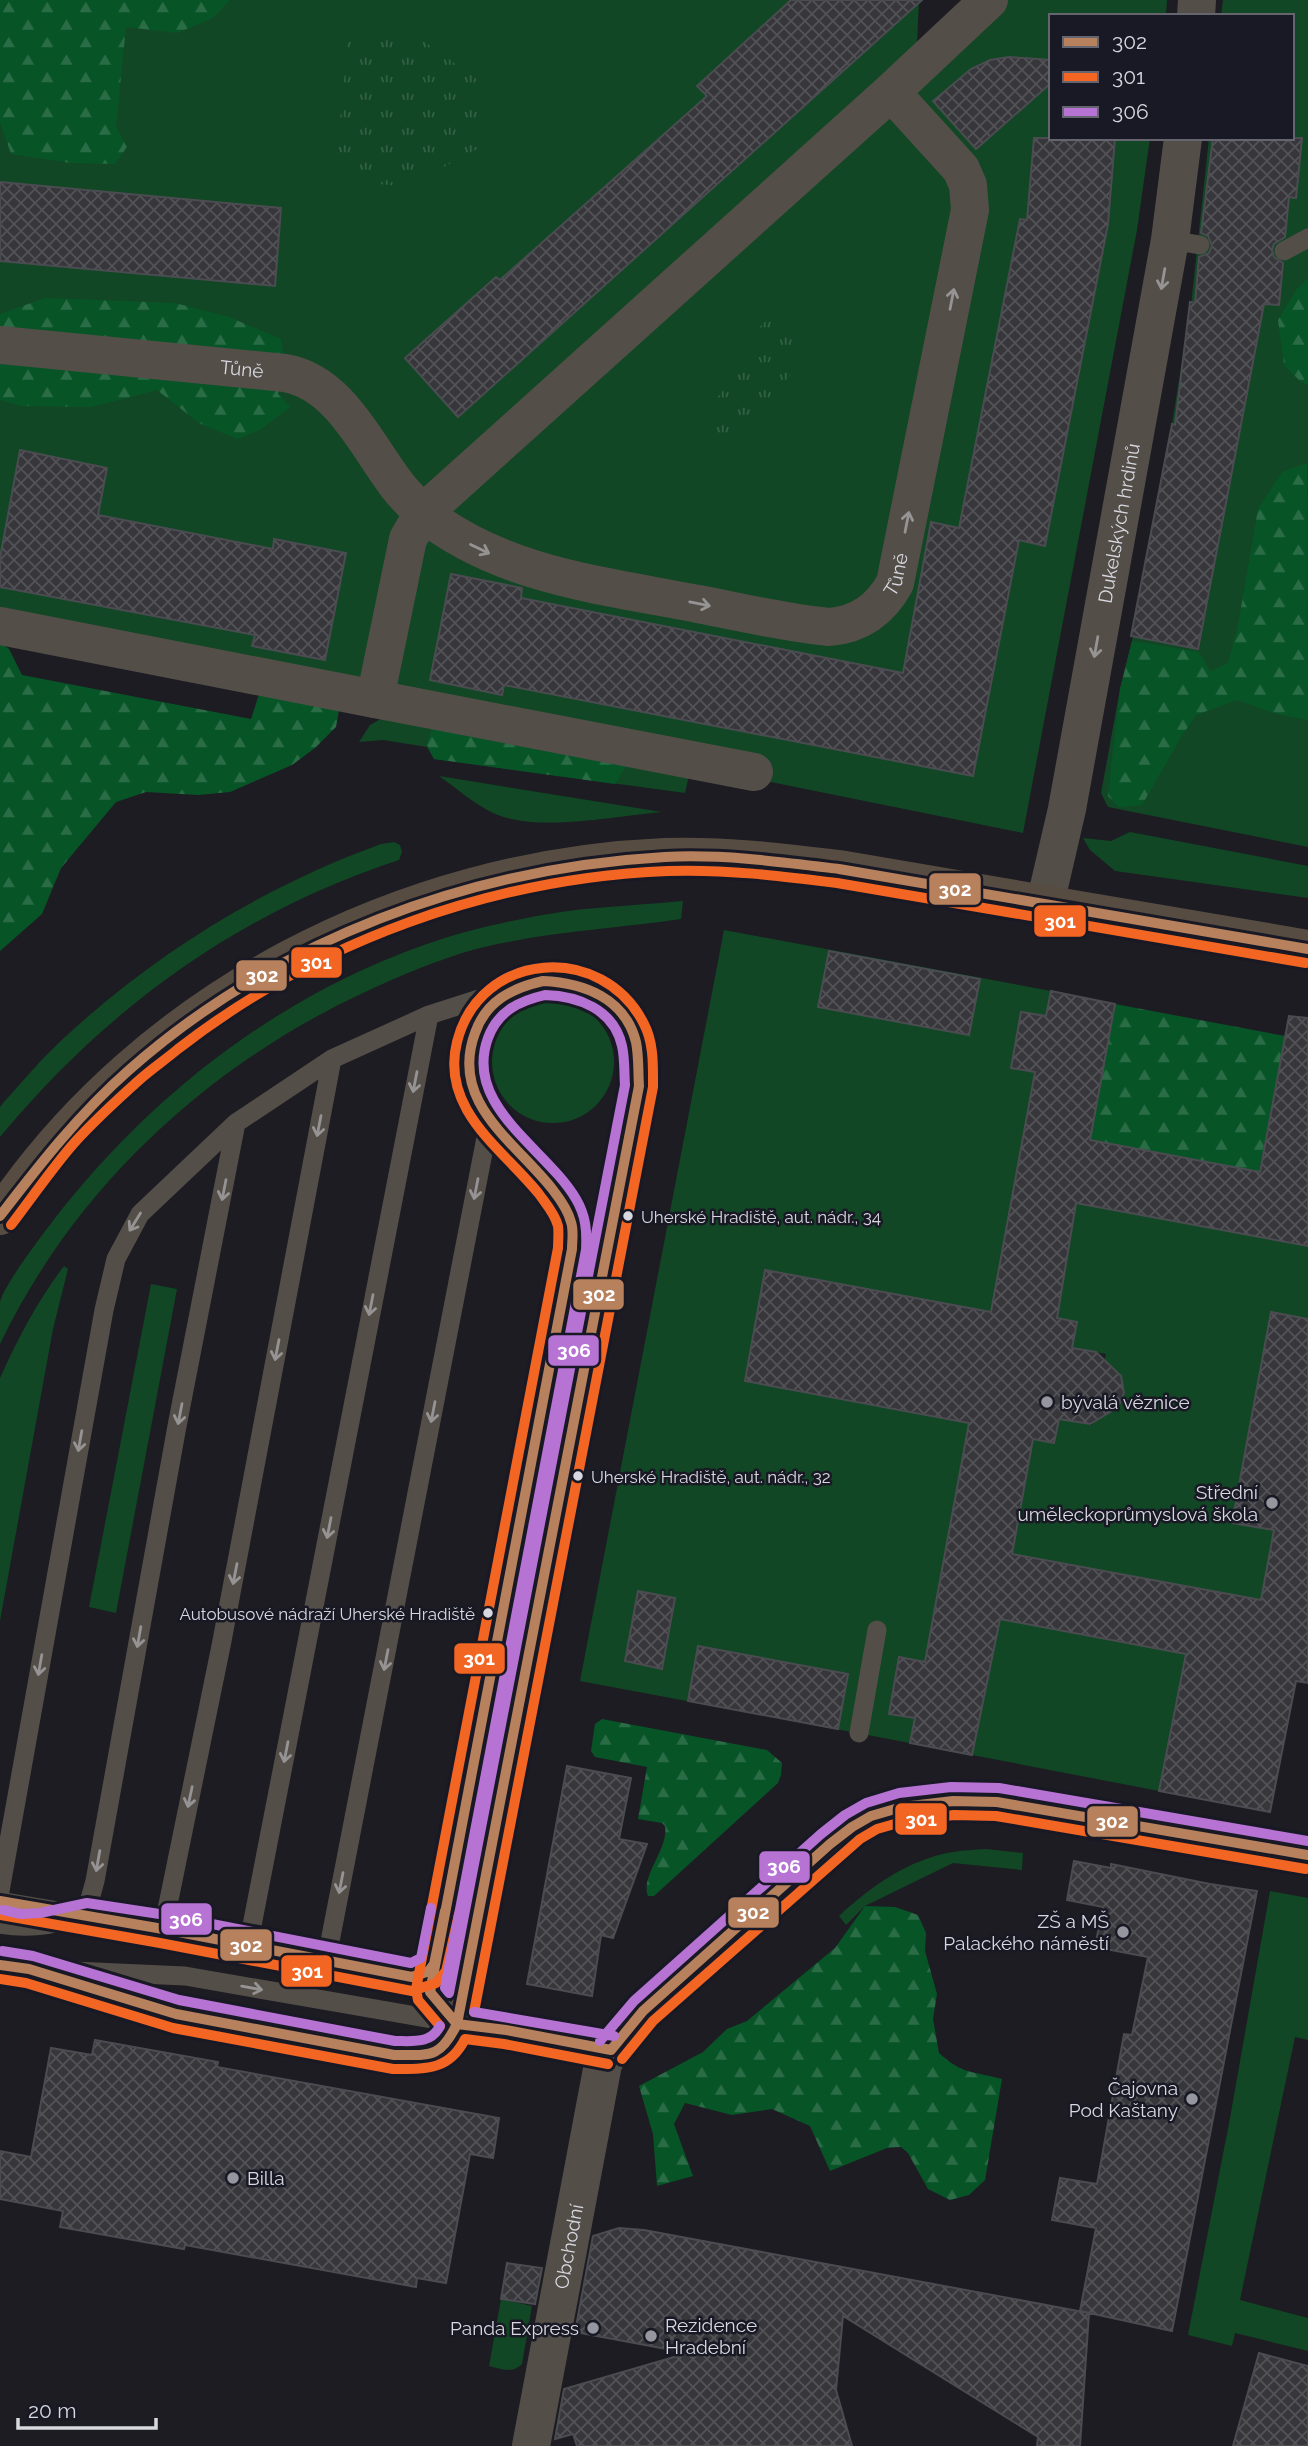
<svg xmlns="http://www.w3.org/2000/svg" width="1308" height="2446" viewBox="0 0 1308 2446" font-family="Raleway,sans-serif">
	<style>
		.grass { fill: #114724 }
		.forest { fill: url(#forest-firs) }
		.park { fill: url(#park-tufts) }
		.building { fill: url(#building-cross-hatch); stroke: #4b4c51; stroke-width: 2 }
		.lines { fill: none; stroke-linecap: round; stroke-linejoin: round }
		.service { stroke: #544e49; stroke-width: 19 }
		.minor { stroke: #544e49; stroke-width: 38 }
		.primary { stroke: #574c42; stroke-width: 38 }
		.bus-1-casing { stroke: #191925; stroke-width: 16 }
		.bus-2-casing { stroke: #191925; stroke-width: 16 }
		.bus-3-casing { stroke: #191925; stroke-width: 16 }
		.bus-1 { stroke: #b6815c; stroke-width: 10 }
		.bus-2 { stroke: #f26522; stroke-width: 10 }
		.bus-3 { stroke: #b673d3; stroke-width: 10 }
		.oneway { stroke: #969394 }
		.bus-dot { fill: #d7d8e0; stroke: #191925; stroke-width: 2.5 }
		.poi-dot { fill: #96969e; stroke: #191925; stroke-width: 2.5 }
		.labels { text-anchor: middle; stroke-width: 5; stroke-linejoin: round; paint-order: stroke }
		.bus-label { font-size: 17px; fill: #d7d8e0; stroke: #191925; text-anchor: start }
		.street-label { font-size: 19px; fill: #d7d8e0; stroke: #191925 }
		.poi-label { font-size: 19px; fill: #d7d8e0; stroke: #191925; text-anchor: end }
		.line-badge { stroke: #191925; stroke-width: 2.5 }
		.badge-label { font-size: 19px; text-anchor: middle; font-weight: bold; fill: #fff }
	</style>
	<defs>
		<pattern id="forest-firs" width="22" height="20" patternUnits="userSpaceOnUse" patternTransform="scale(1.75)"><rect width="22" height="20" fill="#075427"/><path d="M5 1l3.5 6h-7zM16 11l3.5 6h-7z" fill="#2a6c46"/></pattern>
		<pattern id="park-tufts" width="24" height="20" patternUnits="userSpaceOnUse" patternTransform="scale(1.75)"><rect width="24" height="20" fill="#114724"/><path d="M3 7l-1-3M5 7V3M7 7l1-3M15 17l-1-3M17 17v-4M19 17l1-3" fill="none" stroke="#336144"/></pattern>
		<pattern id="building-cross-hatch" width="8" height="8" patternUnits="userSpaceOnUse" patternTransform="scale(1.75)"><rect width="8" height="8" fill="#36363b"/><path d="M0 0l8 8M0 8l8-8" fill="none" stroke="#525257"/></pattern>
	</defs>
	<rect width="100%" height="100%" fill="#1c1c22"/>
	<!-- grass -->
	<path class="grass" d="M0 0H919L916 67 1006 0H1167L1166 16H1051V138H1150L1137 230 1023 833 691 766 685 793 434 759 427 747 383 740 359 742 370 725 386 716 0 627Z
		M1223 0H1308V847L1108 807 1101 793 1120 689 1132 641 1172 424 1191 305 1209 138H1292V16H1221Z
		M439 776 662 812C615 816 537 833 493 813 474 804 456 788 439 776Z
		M1130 832 1308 866V898L1115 871 1090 850 1083 838 1111 841Z
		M394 842 400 845 402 852 399 860C238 913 107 1008 0 1137V1107L3 1103C23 1081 43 1057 65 1037 157 952 263 887 381 844Z
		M683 901 681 919C613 929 543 932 476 949 437 960 399 976 363 993 207 1066 75 1188 0 1344 0 1332 0 1315 0 1302 4 1285 40 1238 52 1222 148 1098 274 998 424 945 469 929 520 918 568 911 606 906 645 905 683 901Z
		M724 930 1051 991 910 1743 580 1681Z
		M492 1062a61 61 0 1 1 122 0a61 61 0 1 1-122 0Z
		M1076 1203 1308 1246V1319L1271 1312 1232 1522 1274 1530 1261 1600 1012 1554 1033 1439 1054 1443 1059 1419 1092 1425 1094 1416C1130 1414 1132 1379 1104 1362L1106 1354 1072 1348 1077 1322 1057 1318Z
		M64 1266 68 1269 53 1329 0 1621V1378C18 1338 38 1300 64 1266Z
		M151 1284 177 1289 116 1613 89 1607Z
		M1000 1619 1228 1662 1219 1708 1176 1701 1159 1791 972 1755Z
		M986 1849 1023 1853 1022 1870 953 1863 865 1906 846 1925 839 1916C870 1887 909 1859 953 1852 964 1850 975 1850 986 1849Z
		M1270 1891 1308 1898V2040L1295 2037 1240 2300 1308 2318V2351L1235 2333 1232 2346 1188 2335 1230 2118Z
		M501 2299 532 2306 522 2364C512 2374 501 2369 489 2366Z"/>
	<!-- forest -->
	<path class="forest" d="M0 0H230L213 18 177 33 126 27 116 127 127 147 115 164 71 163 11 154 0 122Z
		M1308 278V385L1301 382 1284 365 1278 320 1296 290Z
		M45 298 175 303 229 317 281 339 287 379 280 384 278 394 290 407 260 430 237 439 199 423 157 390 91 407 21 406 0 400V314Z
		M1307 463 1308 720 1277 714 1237 700 1196 715 1181 737 1142 805 1119 807 1108 796 1120 689 1132 641 1199 652 1210 671 1228 663 1238 625 1258 509 1282 472Z
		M0 642 9 649 22 675 251 719 259 694 339 710 336 727 315 748 292 765 230 792 198 795 146 792 116 802 61 868 42 914 0 951Z
		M432 725 626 766 615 784 434 759 427 745Z
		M1115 1004 1285 1036 1259 1172 1090 1140Z
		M602 1719 767 1750 782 1763 781 1775 778 1783 654 1896H648C640 1876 669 1849 665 1826L662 1823 638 1819 647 1767 595 1757 591 1751 595 1724Z
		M865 1906 895 1907 918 1915 926 1933 925 1951 937 1994 933 2019 939 2053C963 2075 973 2071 1002 2079L985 2180 969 2195 950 2200 928 2189 908 2153 901 2147 887 2148 830 2171 810 2126 772 2109 732 2115 685 2103 674 2124 693 2176 657 2186 653 2134 639 2086 703 2052 727 2029 747 2021 835 1948Z"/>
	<!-- park -->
	<path class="park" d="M349 32 422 40 484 84 477 149 407 187 334 179Z
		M782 314C801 325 803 349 795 368 791 375 784 383 780 391 770 407 761 422 743 431 735 436 726 435 716 435L710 424 708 409C717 397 728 386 736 373 752 348 749 323 782 314Z"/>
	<!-- building -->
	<path class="building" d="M791 0H922L458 417 405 358 496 277 500 280 707 96 697 86Z
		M1009 57 1051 60V83L976 149 933 101 971 69 990 60Z
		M1034 138H1115L1108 224 1045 546 1019 540 973 776 504 685 502 695 430 680 451 574 522 588 521 598 903 673 931 522 959 528 1020 219 1027 220Z
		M1213 138H1302L1296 198 1289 197 1285 237 1274 244 1272 250 1274 257 1283 263 1279 305 1264 304 1198 649 1131 636 1172 424 1175 425 1190 302 1195 303 1199 257 1209 253 1212 246 1208 236 1201 233Z
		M0 182 281 208 275 286 0 261Z
		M20 450 107 468 98 515 273 549 274 539 346 553 325 660 252 646 255 635 0 587V558Z
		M829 951 980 979 969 1035 818 1007Z
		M1051 991 1115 1004 1090 1140 1260 1172 1289 1016 1308 1018V1246L1076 1203 1057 1318 1077 1322 1072 1348 1096 1352 1121 1376 1124 1393 1120 1403 1112 1411 1090 1424 1059 1419 1054 1443 1033 1439 1012 1554 1261 1600 1274 1530 1232 1523 1271 1312 1308 1319V1683L1296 1681 1270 1812 1159 1791 1186 1654 1000 1619 972 1755 910 1743 915 1718 889 1714 899 1657 925 1662 969 1423 745 1381 765 1270 991 1312 1035 1072 1011 1068 1021 1012 1046 1016Z
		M638 1591 675 1598 662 1669 625 1661Z
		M698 1646 848 1674 838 1729 688 1701Z
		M567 1766 631 1778 619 1839 647 1844 613 1938 601 1935 592 1996 527 1984Z
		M1074 1861 1111 1868V1864L1210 1884 1257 1891 1172 2331 1080 2311 1096 2228 1052 2220 1060 2178 1097 2184 1124 2034 1132 2035 1148 1957 1095 1947 1103 1907 1067 1900Z
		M95 2040 218 2062 217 2067 499 2118 493 2158 470 2154 446 2283 417 2278 416 2287 185 2245 184 2249 60 2227 63 2211 0 2199V2151L31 2157 51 2048 92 2055Z
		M619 2228 644 2230 1089 2313 1080 2446H1037L1038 2437 843 2316 836 2390 852 2446H577L573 2434 555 2439 564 2389 688 2353 575 2332 593 2236Z
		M507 2263 542 2268 535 2304 501 2299Z
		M1259 2353 1308 2366V2446H1233Z"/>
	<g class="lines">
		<!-- service -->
		<path class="service" d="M1170 240 1200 245
			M1284 251 1308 238
			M859 1733 877 1630
			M0 1891 104 1310 116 1259 140 1214 236 1123 332 1059 429 1015 529 983 552 980 588 987 615 1005 632 1030 638 1049 639 1086 457 2024 447 2044 437 2051 425 2055H394L176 2014 29 1969
			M0 1901 163 1929 394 1975C412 1977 427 1979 435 1960
			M85 1917 95 1881 177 1426 236 1123
			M0 1924C28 1929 50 1925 78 1918
			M163 1929 221 1646 332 1059
			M248 1946 429 1015
			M326 1962 489 1122
			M0 1965 29 1969 185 1976 611 2050
			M457 2024 430 1992 572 1249C572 1239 574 1227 570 1217 567 1209 561 1202 556 1194 524 1145 463 1121 469 1054 471 1030 485 1009 503 995"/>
		<!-- minor -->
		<g class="minor">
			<path d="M1196 16 1197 0"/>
			<path id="s1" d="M0 345 285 373C338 382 365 442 394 481 402 493 413 503 423 513L891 92 989 0"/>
			<path d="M0 626 375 699"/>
			<path id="s2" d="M754 772 375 699 408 539 423 513C503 576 601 585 698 604 741 612 785 623 829 627 859 625 881 609 895 583L970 210 968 185 961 169 891 92"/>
			<path id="s3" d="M1045 904 1067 809 1170 240 1183 138"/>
			<path id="s4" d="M531 2446 603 2064 607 2056 643 2011 830 1844 852 1827 871 1816 902 1807 953 1801 997 1802 1308 1855"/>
		</g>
		<!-- primary -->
		<path class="primary" d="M0 1216C147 998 404 868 665 857 723 855 781 862 839 869L1308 949"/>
		<!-- bus-1 casing -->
		<g class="bus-1-casing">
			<path id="bus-1" d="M543 981C584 983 625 998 636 1042 639 1057 638 1072 639 1086L457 2024 430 1992 572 1249C572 1240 574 1231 571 1222 568 1210 560 1199 553 1190 516 1142 449 1103 475 1033 486 1001 512 988 543 981Z
				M0 1216C40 1164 80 1113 129 1070 276 940 470 868 665 857 723 854 782 862 839 869L1308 949
				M0 1901 163 1929 412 1977 429 1971 434 1964 445 1911
				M0 1965 29 1969 176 2014 394 2055C430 2055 440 2059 457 2024
				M457 2024 506 2030 611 2050
				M611 2050 643 2011 830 1844 852 1827 871 1816 902 1807 953 1801 997 1802 1308 1855"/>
		</g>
		<!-- bus-2 casing -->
		<g class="bus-2-casing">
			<path id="bus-2" d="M11 1225C30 1200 49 1173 69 1149 89 1125 114 1103 137 1082 150 1070 165 1060 178 1049 317 941 492 878 668 871 725 869 781 876 837 883L1306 963
				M0 1915 160 1943 412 1991 436 1983 446 1971 459 1914
				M0 1979 26 1983 173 2028 393 2069C425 2069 449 2071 465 2039L504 2044 608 2064
				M440 2026 418 2000 416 1989 558 1248C558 1241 559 1233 558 1226 555 1214 546 1204 539 1194 503 1149 440 1110 457 1042 480 950 603 942 644 1024 654 1043 653 1066 653 1087L474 2012
				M622 2059 653 2021 860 1839 877 1829 905 1821 954 1815 996 1816 1306 1869"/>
		</g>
		<!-- bus-3 casing -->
		<g class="bus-3-casing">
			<path id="bus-3" d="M545 995C578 996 614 1009 622 1046 625 1059 624 1072 625 1085L449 1993 445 1988 586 1250C587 1231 586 1216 576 1199 546 1148 463 1106 488 1038 498 1011 519 1001 545 995Z
				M3 1910 21 1914 40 1913 87 1903 166 1915 411 1963 421 1958 431 1908
				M2 1951 33 1956 179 2000 395 2041C414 2041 431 2044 440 2026
				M474 2012 614 2036
				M600 2041 634 2001 821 1834 845 1815 866 1803 899 1793 951 1787 999 1788 1308 1841"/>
		</g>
		<!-- bus-1 -->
		<use href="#bus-1" class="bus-1"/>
		<!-- bus-2 -->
		<use href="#bus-2" class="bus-2"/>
		<!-- bus-3 -->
		<use href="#bus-3" class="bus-3"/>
	</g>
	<!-- one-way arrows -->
	<defs><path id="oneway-shaft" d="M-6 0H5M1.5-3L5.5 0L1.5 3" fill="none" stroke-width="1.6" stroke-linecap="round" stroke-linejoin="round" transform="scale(1.75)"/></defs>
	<g class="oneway">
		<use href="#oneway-shaft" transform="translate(1163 279) rotate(100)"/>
		<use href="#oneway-shaft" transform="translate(952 299) rotate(-79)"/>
		<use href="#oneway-shaft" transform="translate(907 522) rotate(-79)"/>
		<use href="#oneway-shaft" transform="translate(480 549) rotate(26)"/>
		<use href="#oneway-shaft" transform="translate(700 604) rotate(11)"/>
		<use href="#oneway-shaft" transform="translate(1096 647) rotate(100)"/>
		<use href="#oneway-shaft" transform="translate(415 1082) rotate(101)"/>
		<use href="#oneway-shaft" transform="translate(319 1126) rotate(101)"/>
		<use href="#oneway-shaft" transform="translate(476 1189) rotate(101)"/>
		<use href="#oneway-shaft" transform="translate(224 1190) rotate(101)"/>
		<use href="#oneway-shaft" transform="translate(135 1222) rotate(122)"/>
		<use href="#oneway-shaft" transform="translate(371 1305) rotate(101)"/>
		<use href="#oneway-shaft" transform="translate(277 1350) rotate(101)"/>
		<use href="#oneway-shaft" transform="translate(433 1412) rotate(101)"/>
		<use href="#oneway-shaft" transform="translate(180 1414) rotate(101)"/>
		<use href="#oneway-shaft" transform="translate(80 1441) rotate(100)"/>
		<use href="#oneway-shaft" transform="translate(329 1528) rotate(101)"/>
		<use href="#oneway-shaft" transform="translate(235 1574) rotate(101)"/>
		<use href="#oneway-shaft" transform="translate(139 1637) rotate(100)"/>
		<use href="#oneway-shaft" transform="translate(386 1660) rotate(101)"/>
		<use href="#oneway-shaft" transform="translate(40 1665) rotate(100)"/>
		<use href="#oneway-shaft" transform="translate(286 1752) rotate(101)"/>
		<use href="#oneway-shaft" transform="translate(190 1797) rotate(102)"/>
		<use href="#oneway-shaft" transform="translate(98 1861) rotate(100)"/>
		<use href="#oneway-shaft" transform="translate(341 1883) rotate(101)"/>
		<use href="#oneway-shaft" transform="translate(252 1988) rotate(10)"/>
	</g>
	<!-- markers -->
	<g class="bus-dot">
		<circle cx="628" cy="1216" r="6"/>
		<circle cx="578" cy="1476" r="6"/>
		<circle cx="488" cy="1613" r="6"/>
	</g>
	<g class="poi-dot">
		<circle cx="1047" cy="1402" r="7"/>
		<circle cx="1272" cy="1503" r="7"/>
		<circle cx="1123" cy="1932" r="7"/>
		<circle cx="1192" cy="2099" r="7"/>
		<circle cx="233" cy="2178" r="7"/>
		<circle cx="593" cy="2328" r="7"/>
		<circle cx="651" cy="2336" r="7"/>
	</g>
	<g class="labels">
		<!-- bus labels -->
		<g class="bus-label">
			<text x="641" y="1223">Uherské Hradiště, aut. nádr., 34</text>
			<text x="591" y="1483">Uherské Hradiště, aut. nádr., 32</text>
			<text x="475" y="1620" text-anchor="end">Autobusové nádraží Uherské Hradiště</text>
		</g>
		<!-- street labels -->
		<g class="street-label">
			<text dy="7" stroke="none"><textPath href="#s1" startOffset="243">Tůně</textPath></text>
			<text dy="7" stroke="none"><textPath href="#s3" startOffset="388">Dukelských hrdinů</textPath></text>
			<text dy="7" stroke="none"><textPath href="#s2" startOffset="1097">Tůně</textPath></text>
			<text dy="7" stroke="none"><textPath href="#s4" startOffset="203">Obchodní</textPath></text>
		</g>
		<!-- poi labels -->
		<g class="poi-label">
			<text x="1061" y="1409" text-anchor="start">bývalá věznice</text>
			<text x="1258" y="1499">Střední<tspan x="1258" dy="22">uměleckoprůmyslová škola</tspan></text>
			<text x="1109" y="1928">ZŠ a MŠ<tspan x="1109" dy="22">Palackého náměstí</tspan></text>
			<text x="1178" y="2095">Čajovna<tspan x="1178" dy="22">Pod Kaštany</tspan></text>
			<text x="247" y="2185" text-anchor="start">Billa</text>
			<text x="665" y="2332" text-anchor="start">Rezidence<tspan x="665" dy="22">Hradební</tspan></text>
			<text x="579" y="2335">Panda Express</text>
		</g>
	</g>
	<g class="line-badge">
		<rect x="928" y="872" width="54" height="34" rx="7" fill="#b6815c"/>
		<rect x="1033" y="904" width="54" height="34" rx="7" fill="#f26522"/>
		<rect x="290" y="946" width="53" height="33" rx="7" fill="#f26522"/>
		<rect x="235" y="959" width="53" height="33" rx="7" fill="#b6815c"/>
		<rect x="572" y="1278" width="53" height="33" rx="7" fill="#b6815c"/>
		<rect x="547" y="1334" width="53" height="33" rx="7" fill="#b673d3"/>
		<rect x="453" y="1642" width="53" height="33" rx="7" fill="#f26522"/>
		<rect x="894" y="1802" width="54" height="34" rx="7" fill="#f26522"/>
		<rect x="1086" y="1805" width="53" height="33" rx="7" fill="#b6815c"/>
		<rect x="758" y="1850" width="53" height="34" rx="7" fill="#b673d3"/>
		<rect x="727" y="1896" width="53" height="33" rx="7" fill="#b6815c"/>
		<rect x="160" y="1902" width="53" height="34" rx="7" fill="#b673d3"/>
		<rect x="219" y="1928" width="54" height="34" rx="7" fill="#b6815c"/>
		<rect x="280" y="1954" width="53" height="34" rx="7" fill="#f26522"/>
	</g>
	<g class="badge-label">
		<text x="955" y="896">302</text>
		<text x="1060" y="928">301</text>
		<text x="316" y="969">301</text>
		<text x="262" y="982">302</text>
		<text x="599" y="1301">302</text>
		<text x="574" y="1357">306</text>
		<text x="479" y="1665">301</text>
		<text x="921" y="1826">301</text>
		<text x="1112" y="1828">302</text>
		<text x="784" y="1873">306</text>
		<text x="753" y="1919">302</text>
		<text x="186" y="1926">306</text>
		<text x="246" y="1952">302</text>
		<text x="307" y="1978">301</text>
	</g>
	<!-- legend -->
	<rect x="1049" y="14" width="245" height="126" fill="#191925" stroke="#656570" stroke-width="2"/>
	<rect x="1063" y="37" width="35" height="10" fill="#b6815c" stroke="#656570" stroke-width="2"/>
	<text x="1112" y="49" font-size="21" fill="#d7d8e0">302</text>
	<rect x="1063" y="72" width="35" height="10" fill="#f26522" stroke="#656570" stroke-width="2"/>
	<text x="1112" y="84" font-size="21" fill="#d7d8e0">301</text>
	<rect x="1063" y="107" width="35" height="10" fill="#b673d3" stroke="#656570" stroke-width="2"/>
	<text x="1112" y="119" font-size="21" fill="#d7d8e0">306</text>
	<!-- scale -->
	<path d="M18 2418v10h138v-10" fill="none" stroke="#d7d8e0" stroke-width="3.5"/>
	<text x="28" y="2418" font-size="21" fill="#d7d8e0" stroke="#191925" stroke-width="5" paint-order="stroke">20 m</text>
</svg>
